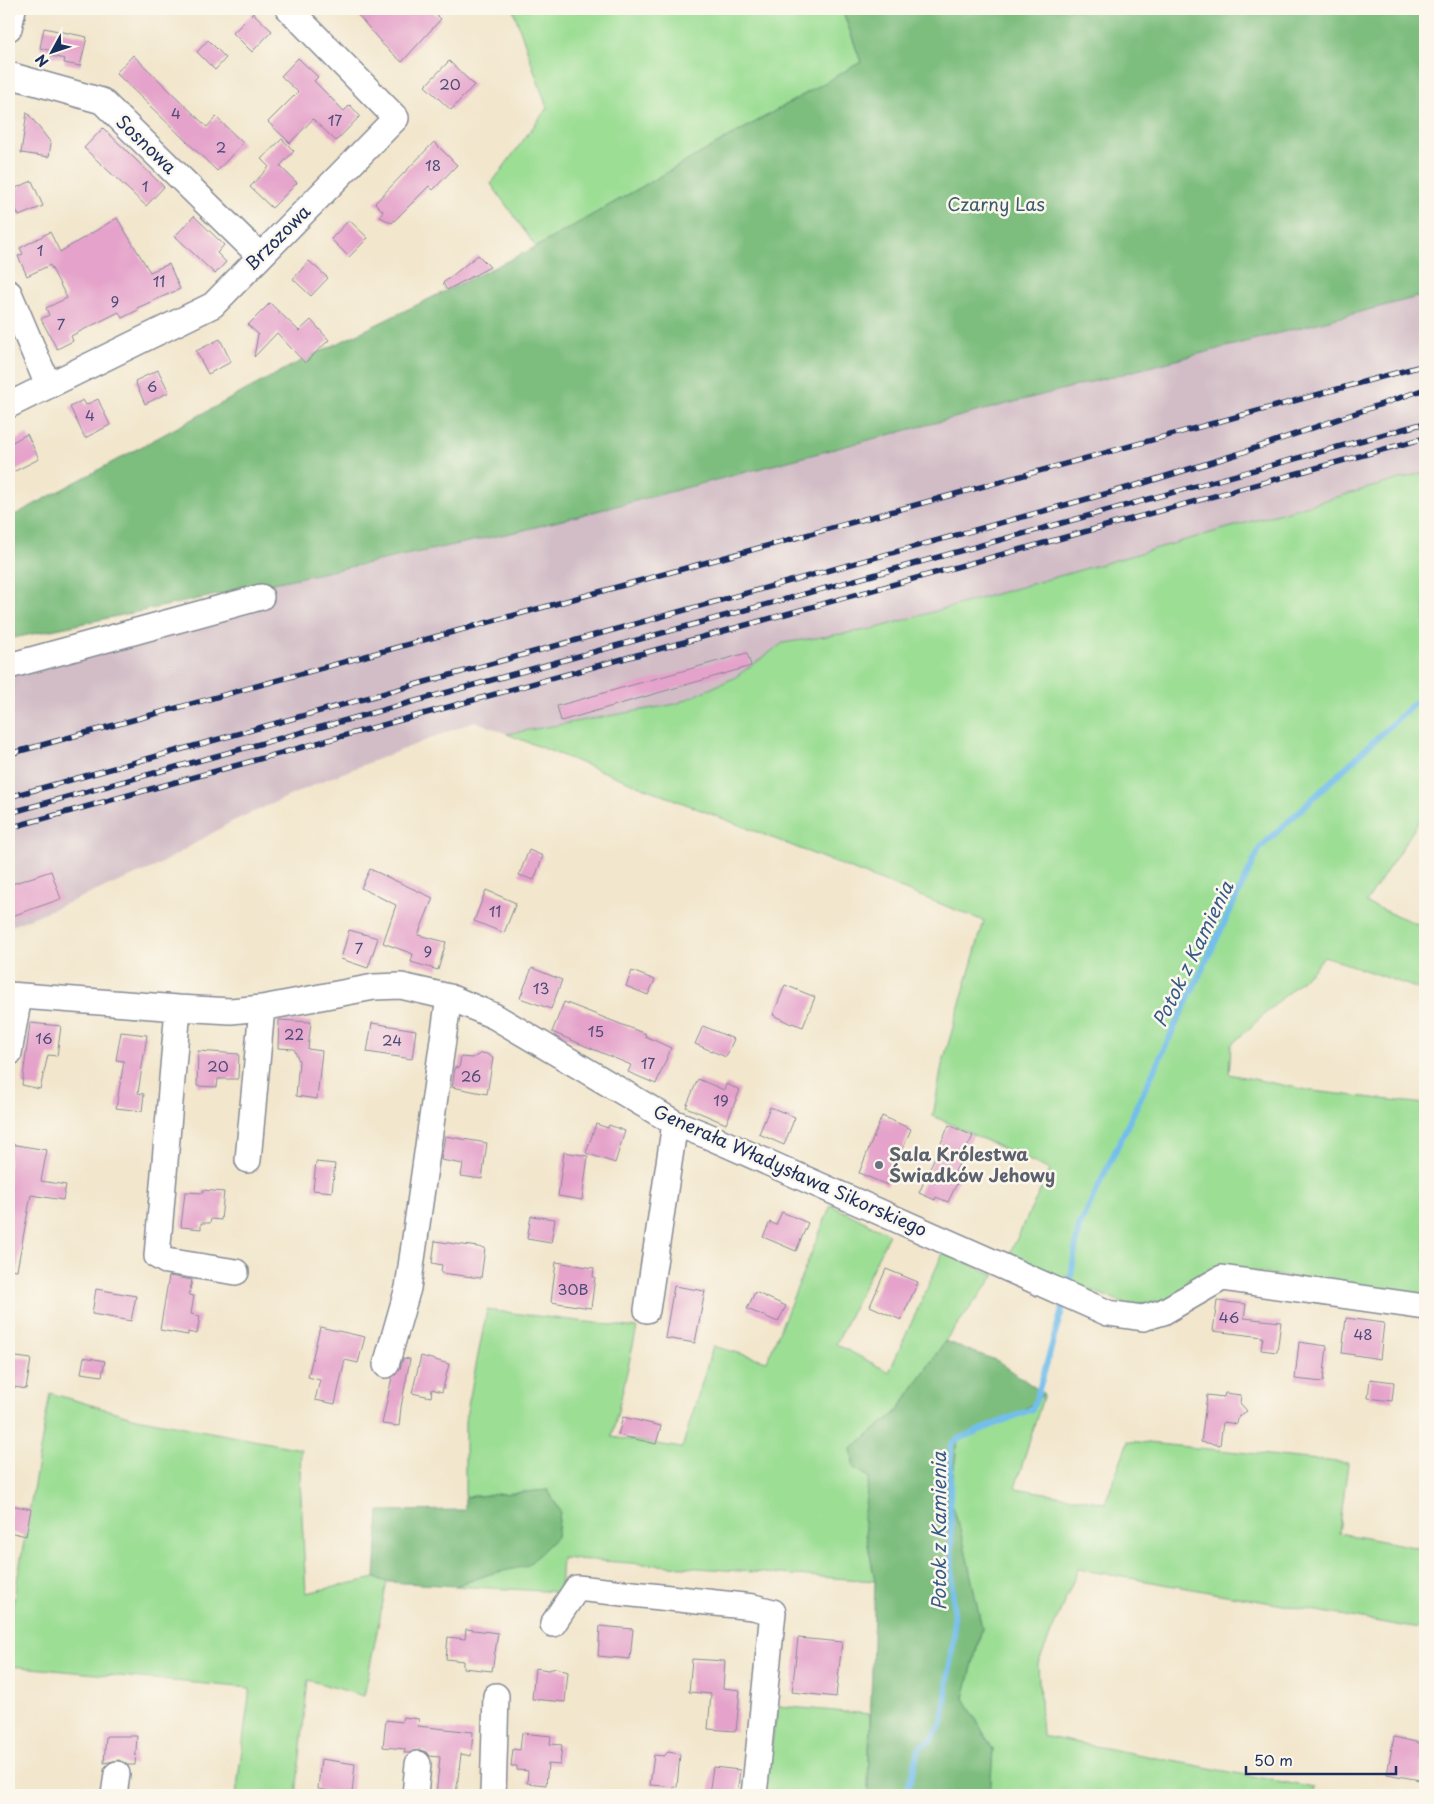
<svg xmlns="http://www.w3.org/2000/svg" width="1434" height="1804" viewBox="0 0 1434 1804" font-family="'Playpen Sans',sans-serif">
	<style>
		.industrial { fill: #d2bdc6 }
		.green { fill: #9cde94; stroke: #5c8679 }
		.forest { fill: #7dbd7e; stroke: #4c766e }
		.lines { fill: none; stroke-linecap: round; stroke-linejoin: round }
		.stream { stroke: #73beec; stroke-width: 6 }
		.building { fill: #e5a3cb }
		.minor-casing { stroke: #868a95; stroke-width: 28 }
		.minor { stroke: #fff; stroke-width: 25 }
		.rail-casing { stroke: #1b2f5e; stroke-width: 5.5 }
		.rail { stroke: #fbf7ec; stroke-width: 4; stroke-dasharray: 11; stroke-linecap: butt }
		.worship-dot { fill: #6b7280; stroke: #fbf7ec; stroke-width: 2 }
		.labels { text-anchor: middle; stroke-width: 5; stroke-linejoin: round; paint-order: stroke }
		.number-label { font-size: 15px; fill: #4e4c79 }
		.street-label { font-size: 18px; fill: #1b2f5e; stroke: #fbf7ec }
		.park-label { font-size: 18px; fill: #3b5b6c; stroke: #fbf7ec }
		.worship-label { font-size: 18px; font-weight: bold; fill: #5b616d; stroke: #fbf7ec; text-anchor: start }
		.water-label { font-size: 19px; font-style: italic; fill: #355a89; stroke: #fbf7ec }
	</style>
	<rect width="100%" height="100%" fill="#fbf7ec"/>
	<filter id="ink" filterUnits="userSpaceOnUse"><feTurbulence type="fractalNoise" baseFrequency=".02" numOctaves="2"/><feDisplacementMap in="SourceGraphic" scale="10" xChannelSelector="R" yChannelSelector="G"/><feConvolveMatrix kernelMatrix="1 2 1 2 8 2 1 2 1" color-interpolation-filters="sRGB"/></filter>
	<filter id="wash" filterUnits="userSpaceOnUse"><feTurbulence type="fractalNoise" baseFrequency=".0096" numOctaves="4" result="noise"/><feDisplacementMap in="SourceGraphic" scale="20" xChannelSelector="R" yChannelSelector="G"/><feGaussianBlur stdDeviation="1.12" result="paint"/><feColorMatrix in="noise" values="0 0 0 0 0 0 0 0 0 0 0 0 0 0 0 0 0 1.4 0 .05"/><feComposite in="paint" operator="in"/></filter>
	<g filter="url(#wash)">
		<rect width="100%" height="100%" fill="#f2e6cc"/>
		<!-- industrial -->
		<path class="industrial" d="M1425 295V472L873 629 783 643 734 678 676 704 507 734 475 721 325 780 233 821 155 867 9 927V673L168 630 276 583 420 553 637 501Z"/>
		<!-- green -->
		<path class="green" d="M513 9H842L861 62 536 247 491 184 547 108Z
			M1425 472V812L1366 903 1425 927V991L1324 956 1315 968 1231 1045 1229 1074 1312 1091 1425 1104V1296L1219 1267 1166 1302 1127 1304 1007 1259 1050 1170 933 1116 942 1065 984 921 507 734 676 704 734 678 783 643 873 629Z
			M831 1205 889 1234 836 1344 889 1372 943 1253 995 1275 945 1341 897 1412 851 1449 854 1468 869 1477 863 1519 875 1581 562 1558 560 1592 455 1586 490 1574 557 1537 560 1511 548 1490 465 1497V1421L487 1310 637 1328 612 1437 682 1448 713 1346 767 1361Z
			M50 1393 136 1418 301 1449 300 1479 306 1593 375 1578 387 1582 364 1696 308 1680 296 1795H236L250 1688 9 1666V1627Z
			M1044 1394 1015 1488 1105 1503 1128 1441 1348 1463 1339 1533 1425 1549V1630L1078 1569 1038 1664 1042 1736 1314 1788 1312 1795H990L993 1750 964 1698 982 1628 950 1496 958 1439 1018 1414Z
			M778 1706 870 1714 868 1787 871 1795H828L764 1790Z"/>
		<!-- forest -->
		<path class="forest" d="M842 9H1425V295L520 531 9 639V518L289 367 536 247 861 62Z
			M945 1341 998 1361 1044 1394 1019 1414 958 1440 950 1496 964 1543 982 1628 964 1698 993 1750 990 1795H871L868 1787 875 1581 863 1519 869 1477 854 1468 851 1449 897 1412Z
			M548 1490 560 1511 557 1537 527 1566 490 1574 455 1586 387 1582 375 1578 379 1511 465 1510V1497Z"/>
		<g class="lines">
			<!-- stream -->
			<path class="stream" d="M1070 1283 1079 1227 1260 848 1425 693
				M906 1795 920 1747 930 1741 942 1724 954 1637 950 1496 951 1444 958 1439 1032 1409 1036 1400 1062 1310"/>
		</g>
		<g id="blocks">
			<!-- building -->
			<path class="building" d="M353 9H430L441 19 402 62 380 42V41Z
				M253 13 272 31 252 52 233 33Z
				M44 28 87 37 80 66 64 63 65 59 51 56 52 51 40 48Z
				M208 40 226 58 215 70 197 52Z
				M133 55 207 127 216 117 243 143 217 171 116 73Z
				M298 58 318 77 314 81 344 111 350 105 360 116 336 141 313 119 290 143 268 122 298 92 281 76Z
				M449 61 474 85 451 110 425 86Z
				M27 112 51 143 49 157 21 153Z
				M103 128 164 187 146 206 84 148Z
				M282 139 294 151 280 166 297 183 272 208 250 187 269 167 261 159Z
				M434 142 457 165 433 190 429 186 392 223 380 217 383 211 375 203Z
				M32 181 43 206 19 216 14 205 9 208V191Z
				M194 216 224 245 217 253 226 262 215 274 175 236Z
				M117 218 150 272 169 264 180 289 137 308 138 310 122 318 119 312 71 336 73 341 57 349 41 319 49 315 46 308 67 298 50 265 27 276 18 256 23 254 20 248 50 232 60 252Z
				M349 220 368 238 349 257 331 239Z
				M478 255 490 267 447 290 443 283Z
				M309 261 328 278 311 296 293 279Z
				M270 303 299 331 311 320 329 340 305 363 277 333 254 357 258 334 248 325Z
				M220 339 231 362 208 374 196 351Z
				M158 370 169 392 145 404 135 381Z
				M98 399 110 425 85 438 70 407 83 400 86 405Z
				M27 434 39 459 9 474V444Z
				M747 653 751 666 561 721 557 706Z
				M529 850 543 856 534 880 519 875Z
				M370 869 433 898 418 935 446 942 438 970 411 962 413 954 383 943 396 905 361 888Z
				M51 871 61 899 9 917V885Z
				M486 890 516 903 504 933 474 921Z
				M349 930 378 938 368 968 341 959Z
				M532 968 562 980 551 1009 520 998Z
				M632 971 655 980 648 995 626 986Z
				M785 985 815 997 803 1027 792 1023 791 1024 773 1015Z
				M564 1002 646 1034 645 1036 671 1048 656 1084 628 1072 631 1065 552 1032Z
				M279 1020 311 1022 308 1049 322 1051 317 1099 296 1096 299 1061 294 1049 278 1048Z
				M30 1023 61 1026 57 1056 48 1055 40 1089 22 1085Z
				M372 1023 416 1030 412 1059 367 1052Z
				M703 1026 734 1039 726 1057 695 1044Z
				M121 1032 147 1035 138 1093 144 1094 142 1111 116 1108 124 1061 116 1060Z
				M198 1051 239 1054 238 1079H218L217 1087 197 1086Z
				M481 1053 487 1054 493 1058 487 1094 452 1087 455 1067 459 1068 461 1057 473 1058Z
				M698 1079 724 1090 726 1084 740 1090 726 1124 686 1107Z
				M770 1107 795 1117 784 1145 759 1134Z
				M882 1116 911 1129 887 1185 859 1173Z
				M596 1124 608 1128 609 1125 625 1131 615 1163 586 1153Z
				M949 1125 973 1136 954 1174 960 1177 948 1202 936 1197 935 1200 919 1193Z
				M445 1136 487 1143 482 1179 461 1176 463 1164 441 1160Z
				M10 1144 47 1150 41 1181 66 1185 63 1200 31 1195 17 1270 9 1269V1154Z
				M564 1152 588 1156 582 1200 558 1196Z
				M316 1162 335 1164 332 1192 313 1190Z
				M203 1190 224 1192 221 1220 211 1219 210 1223H201V1229L181 1227 185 1192 203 1193Z
				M782 1212 808 1223 796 1251 763 1237 770 1222 776 1225Z
				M531 1216 555 1219 551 1243 527 1239Z
				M435 1241 485 1248 481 1278 441 1273 442 1265 432 1263Z
				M556 1262 594 1268 593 1277H595L591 1308 551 1302Z
				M886 1269 918 1282 901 1320 870 1306Z
				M169 1276 192 1280 189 1295 194 1296 191 1314 200 1316 197 1334 188 1332V1335L160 1330Z
				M674 1286 705 1291 695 1343 665 1338Z
				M96 1289 136 1296 131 1321 92 1314Z
				M755 1292 786 1306 778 1322 747 1309Z
				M1217 1301 1246 1304 1244 1318 1281 1322 1277 1352 1261 1350 1263 1337 1213 1331Z
				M1346 1318 1384 1323 1380 1359 1342 1353Z
				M320 1327 365 1337 358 1363 345 1360 335 1404 315 1400 320 1380 308 1377Z
				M1299 1342 1327 1346 1323 1382 1295 1379Z
				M9 1356 31 1359 26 1389 9 1386Z
				M421 1356 449 1364 442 1392 432 1389 431 1397 412 1393Z
				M84 1357 105 1361 102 1376 81 1373Z
				M403 1358 410 1359 401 1407 399 1426 382 1424 392 1377 400 1369Z
				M1370 1379 1394 1382 1392 1401 1368 1398Z
				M1225 1393 1241 1395 1240 1403 1247 1411 1238 1417 1237 1424 1223 1422 1220 1445 1201 1442 1207 1395 1224 1397Z
				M623 1417 661 1426 656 1444 618 1435Z
				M11 1505 31 1509 26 1536 9 1532Z
				M600 1626 633 1629 630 1659 598 1656Z
				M466 1629 498 1633 492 1671 463 1668V1661L446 1659 448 1637 465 1639Z
				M798 1638 842 1642 836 1697 792 1692Z
				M692 1659 725 1661 723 1688 740 1690 736 1731 708 1729 711 1694 689 1692Z
				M535 1668 548 1670 556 1668 568 1672 565 1702 532 1699Z
				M403 1717 419 1719 418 1726 473 1732 471 1756 461 1754 456 1795H436L440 1757 429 1756 426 1752 420 1750 413 1751 409 1753H404L405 1749 383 1747 386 1720 402 1722Z
				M522 1733 551 1736 550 1744 562 1745 560 1765 548 1764 546 1785 527 1783 528 1771 517 1770V1766H511L513 1749 520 1750Z
				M106 1736H137L135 1765H127L119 1760 104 1763Z
				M1394 1737 1425 1744 1420 1780 1387 1774Z
				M668 1752 680 1754 677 1787 650 1785 654 1755 664 1756Z
				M321 1759 355 1764 352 1794 318 1789Z
				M713 1767 740 1770 737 1795 709 1794Z"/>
		</g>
	</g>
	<g filter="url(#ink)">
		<use href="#blocks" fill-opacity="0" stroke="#868a95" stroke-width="1"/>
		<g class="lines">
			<!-- minor casing -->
			<g class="minor-casing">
				<path id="minor" d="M9 28 13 9
					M9 75 102 101 260 256
					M9 293 48 385
					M9 405 213 305 396 118 289 9
					M9 666 261 597
					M9 995 178 1008 231 1011 262 1008 374 987 401 986 449 997 494 1016 675 1123 708 1136 1108 1313 1143 1318 1163 1312 1222 1278 1425 1307
					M178 1008 157 1256 166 1261 236 1272
					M9 1053 19 996
					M248 1160 262 1008
					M647 1310 675 1123
					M386 1365 408 1288 449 997
					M553 1624 577 1588 753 1607 773 1612 754 1795
					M114 1795 117 1774
					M415 1795 418 1764
					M493 1795 496 1696"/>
			</g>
			<!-- minor -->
			<use href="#minor" class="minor"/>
			<!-- rail casing -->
			<g class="rail-casing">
				<path id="rail" d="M9 754 1425 365
					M9 797 1134 486 1238 454 1425 389
					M9 813 1425 423
					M9 828 1425 438"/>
			</g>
			<!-- rail -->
			<use href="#rail" class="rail"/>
		</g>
	</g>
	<!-- markers -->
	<circle class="worship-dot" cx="879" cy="1165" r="5"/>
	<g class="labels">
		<!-- number labels -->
		<g class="number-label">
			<text x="450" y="90">20</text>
			<text x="176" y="119">4</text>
			<text x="335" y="126">17</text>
			<text x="221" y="153">2</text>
			<text x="433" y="171">18</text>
			<text x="145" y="192">1</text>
			<text x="40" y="256">1</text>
			<text x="159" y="287">11</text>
			<text x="115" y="307">9</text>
			<text x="61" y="330">7</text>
			<text x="152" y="392">6</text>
			<text x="90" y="421">4</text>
			<text x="495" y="917">11</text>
			<text x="359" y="954">7</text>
			<text x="428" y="957">9</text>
			<text x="541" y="994">13</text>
			<text x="596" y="1037">15</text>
			<text x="294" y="1040">22</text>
			<text x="44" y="1044">16</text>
			<text x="392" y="1046">24</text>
			<text x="648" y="1069">17</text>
			<text x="218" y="1072">20</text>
			<text x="471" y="1082">26</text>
			<text x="721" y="1106">19</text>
			<text x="573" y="1295">30B</text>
			<text x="1229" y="1323">46</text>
			<text x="1363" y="1340">48</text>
		</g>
		<!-- street labels -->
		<g class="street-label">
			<text transform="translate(146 145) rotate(44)" y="6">Sosnowa</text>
			<text transform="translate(278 238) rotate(-45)" y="6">Brzozowa</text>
			<text transform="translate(790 1171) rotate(24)" y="6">Generała Władysława Sikorskiego</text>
		</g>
		<!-- park labels -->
		<g class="park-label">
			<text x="996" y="211">Czarny Las</text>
		</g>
		<!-- worship labels -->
		<g class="worship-label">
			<text x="889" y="1161">Sala Królestwa<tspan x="889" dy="21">Świadków Jehowy</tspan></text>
		</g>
		<!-- water labels -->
		<g class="water-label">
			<text transform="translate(1193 954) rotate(-64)" y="7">Potok z Kamienia</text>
			<text transform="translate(939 1531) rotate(-90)" y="7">Potok z Kamienia</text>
		</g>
	</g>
	<!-- margin -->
	<rect width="1434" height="1804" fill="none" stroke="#fbf7ec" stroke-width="30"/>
	<!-- north arrow -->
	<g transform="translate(52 52) rotate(230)" stroke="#fbf7ec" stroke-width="4" paint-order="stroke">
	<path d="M0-4L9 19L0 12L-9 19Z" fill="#1b2f5e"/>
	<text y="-8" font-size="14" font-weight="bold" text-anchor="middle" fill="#1b2f5e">N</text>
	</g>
	<!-- scale -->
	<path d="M1246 1766v8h150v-8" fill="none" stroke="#1b2f5e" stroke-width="2.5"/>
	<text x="1254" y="1766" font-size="15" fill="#1b2f5e" stroke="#fbf7ec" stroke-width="4" paint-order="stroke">50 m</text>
</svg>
